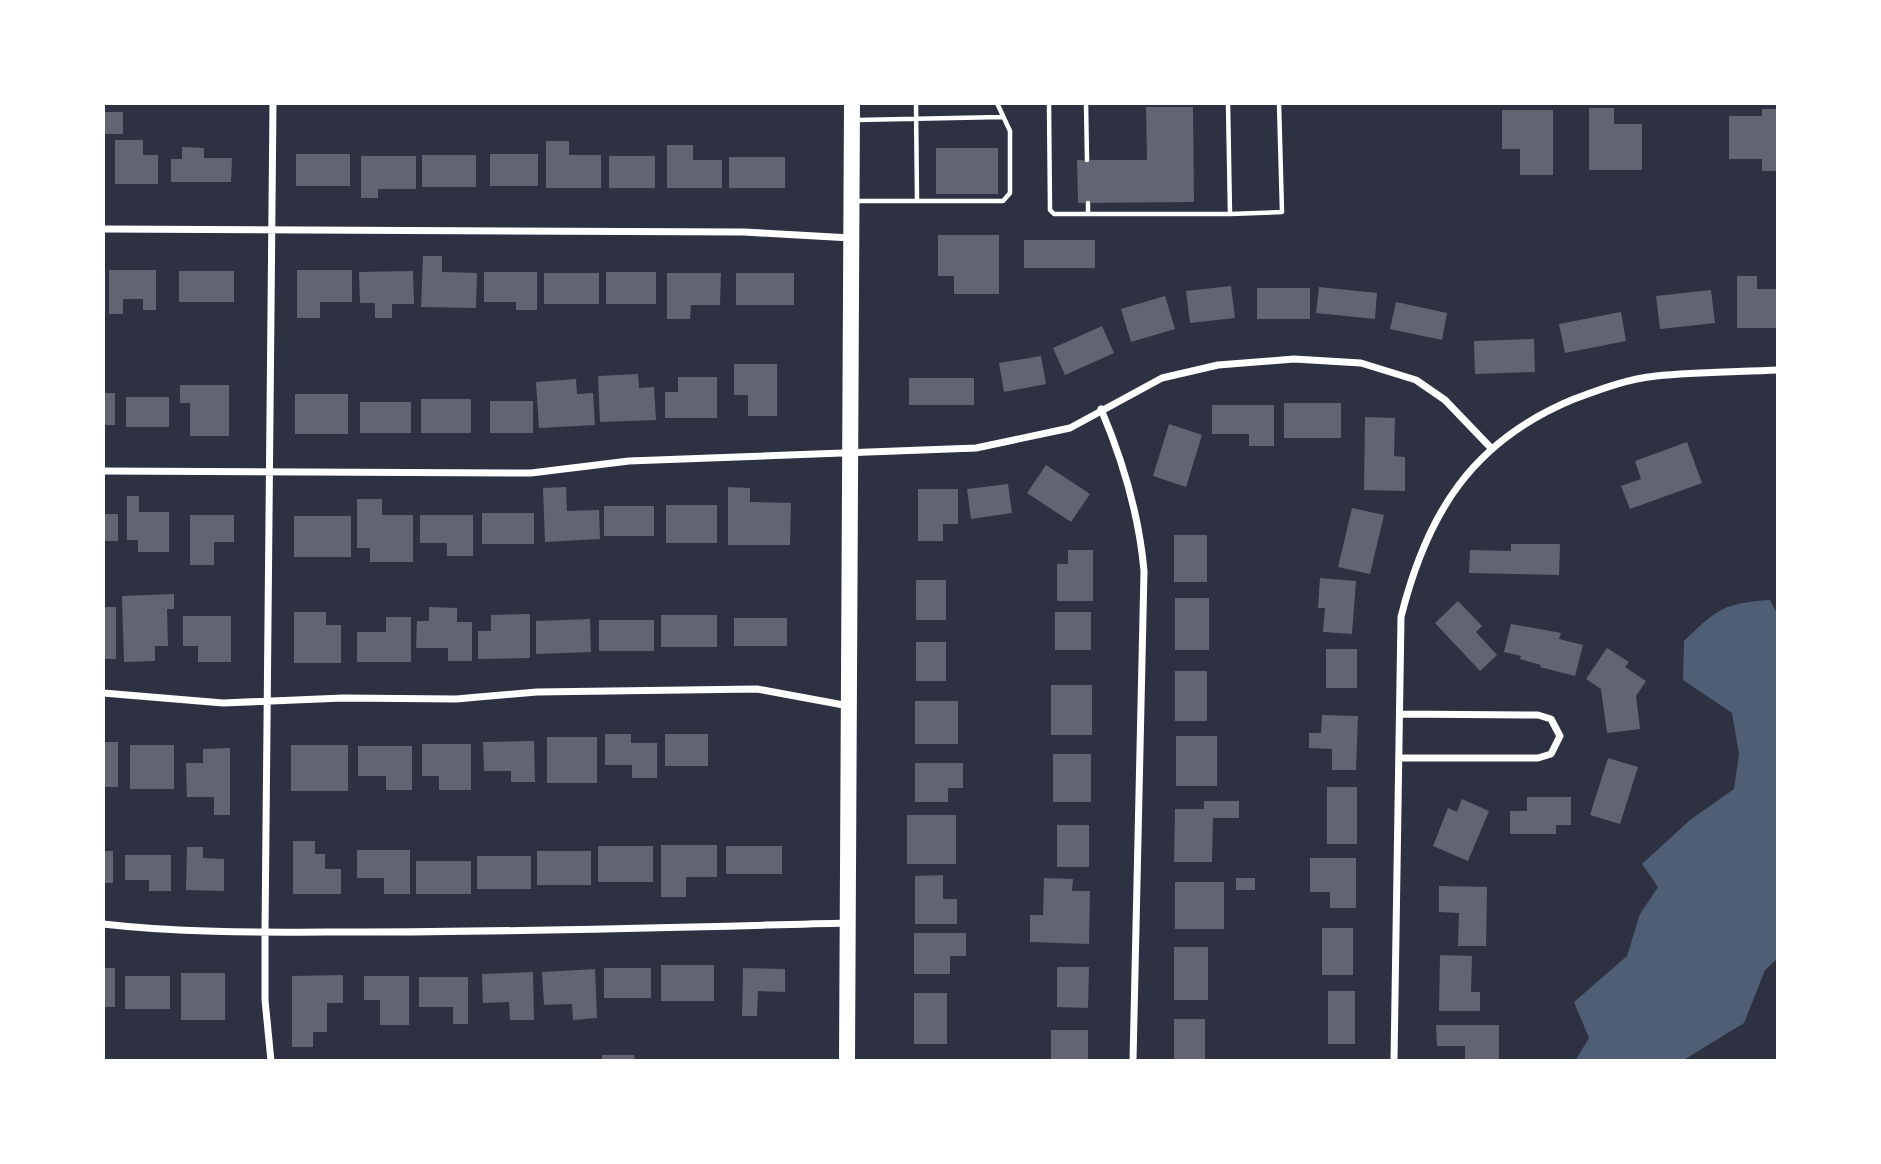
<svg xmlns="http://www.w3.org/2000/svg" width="1881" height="1164" viewBox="0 0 1881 1164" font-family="'Exo 2',sans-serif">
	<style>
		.water { fill: #4f5d75 }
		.building { fill: #626471 }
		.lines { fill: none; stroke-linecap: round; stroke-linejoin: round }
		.service { stroke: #fff; stroke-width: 4.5 }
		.minor { stroke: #fff; stroke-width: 7 }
		.primary { stroke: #fff; stroke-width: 16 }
	</style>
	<rect width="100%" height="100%" fill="#2d3142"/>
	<!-- water -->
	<path class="water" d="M1770 600 1778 615V958L1765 970 1744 1023 1682 1061H1575L1589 1038 1574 1002 1627 956 1640 914 1658 887 1642 864 1690 820 1734 789 1739 754 1732 713 1683 680 1684 641C1717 609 1724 603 1770 600Z"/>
	<!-- building -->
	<path class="building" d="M1146 107H1193L1194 202 1078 203 1077 160H1147Z
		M1589 108H1614V124H1642V170H1589Z
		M1762 109H1778V171H1762V159H1729V116H1762Z
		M1502 110H1553V175H1520V149H1502Z
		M103 112H123V134H103Z
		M115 140H143V155H158V184H115Z
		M546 141H569V155H601V188H546Z
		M667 145H693V160H722V188H667Z
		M182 147 204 148V158H232L231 182H171V159H182Z
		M936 148H998V194H936Z
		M296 154H350V186H296Z
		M490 154H538V186H490Z
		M422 155H476V187H422Z
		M361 156H416V189H378V198H361Z
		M609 156H655V188H609Z
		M729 157H785V188H729Z
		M938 235H999V294H954V276H938Z
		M1024 240H1095V268H1024Z
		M423 256H442V272L477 273 476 308 421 307Z
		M109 270H156V310H143V299H123V314H109Z
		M297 270H352V302H320V318H297Z
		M179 271H234V302H179Z
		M413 271 414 304H392V318H375V303H360L359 272Z
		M484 272H537V310H516V302H484Z
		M606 272H656V304H606Z
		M544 273H599V304H544Z
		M667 273H721L720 305H691L690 319H667Z
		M736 273H794V305H736Z
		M1737 276H1757V289H1778V328H1737Z
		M1231 286 1235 318 1190 323 1186 291Z
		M1319 287 1377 293 1375 319 1316 313Z
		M1257 288H1310V319H1257Z
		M1711 290 1715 323 1660 329 1656 296Z
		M1165 296 1175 329 1131 342 1121 309Z
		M1396 302 1447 313 1442 340 1390 329Z
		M1621 312 1626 341 1565 353 1559 324Z
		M1102 326 1114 353 1065 375 1053 348Z
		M1534 339 1535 372 1475 374 1474 341Z
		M1041 356 1046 384 1004 392 999 363Z
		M734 364H777V416H748V395H734Z
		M638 374 639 388 654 387 656 420 600 422 598 376Z
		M678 377H717V418H665V392H678Z
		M909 378H974V405H909Z
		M576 379 577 394 593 393 595 425 539 428 536 382Z
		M180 385H229V436H190V403H180Z
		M103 393H115V425H103Z
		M295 394H348V434H295Z
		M126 397H169V427H126Z
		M421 399H471V433H421Z
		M490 401H533V433H490Z
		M360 402H411V433H360Z
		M1284 403H1341V438H1284Z
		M1212 405H1274V446H1249V434H1212Z
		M1365 417 1395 418 1394 456 1405 457V491L1364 490Z
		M1169 424 1202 435 1186 487 1153 476Z
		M1687 442 1702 483 1630 509 1621 486 1641 479 1635 461Z
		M1046 465 1090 494 1071 522 1027 493Z
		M1008 484 1012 513 971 519 967 489Z
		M566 487 567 511 599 510 600 539 545 542 543 488Z
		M728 487 750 488V502L791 503 790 545H728Z
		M918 489H958V524H943V541H918Z
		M127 496H139V512H169V552H138V540H127Z
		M357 499H382V515H413V562H370V548H357Z
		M666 505H717V543H666Z
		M604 506H654V536H604Z
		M1352 508 1384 515 1370 574 1338 567Z
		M482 513H534V544H482Z
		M103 514H118V541H103Z
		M190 515H234V542H214V565H190Z
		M420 515H473V556H447V543H420Z
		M294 516H351V557H294Z
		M1174 535H1207V582H1174Z
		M1511 544H1560L1559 575 1469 573 1470 550 1511 551Z
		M1068 550H1093V601H1057V564H1068Z
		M1320 578 1356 581 1352 634 1323 632 1325 608H1318Z
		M916 580H946V620H916Z
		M174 594V609H167L168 646H155V661L124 662 122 596Z
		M1175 598H1209V650H1175Z
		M1458 601 1482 626 1476 632 1497 655 1480 671 1435 623Z
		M103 607H116V659H103Z
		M429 607 457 608V622H472V661H448V648H416L417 621H429Z
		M294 612H326V625H341V663H294Z
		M1055 612H1091V650H1055Z
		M530 614V658L478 659V631H491V615Z
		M661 615H717V647H661Z
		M183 616H231V662H198V646H183Z
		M386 617H411V662H357V632H386Z
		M734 618H787V646H734Z
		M590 619 591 652 536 654V621Z
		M599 620H654V651H599Z
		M1511 624 1561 633 1559 639 1583 645 1575 676 1540 667 1541 665 1520 659 1521 656 1504 652Z
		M916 642H946V681H916Z
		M1607 648 1629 662 1625 667 1646 681 1636 696 1640 729 1607 733 1601 689 1586 679Z
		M1326 649H1357V688H1326Z
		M1175 671H1207V721H1175Z
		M1051 685H1092V735H1051Z
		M915 701H958V744H915Z
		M1322 715 1358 716 1356 770H1332V749L1309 748V733H1321Z
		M605 734H631V743H657V778H632V765H605Z
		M665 734H708V766H665Z
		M1176 736H1217V786H1176Z
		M547 737H597V783H547Z
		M534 741 535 782H511V771H484L483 742Z
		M103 742H118V787H103Z
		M422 744H471V790H439V776H422Z
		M130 745H174V789H130Z
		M291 745H348V791H291Z
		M358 746H412V790H386V776H358Z
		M230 748V815H214V797H187L186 763H203V749Z
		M1053 754H1091V802H1053Z
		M1608 758 1638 767 1620 824 1590 815Z
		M915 763H963V788H948V802H915Z
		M1327 787H1357V844H1327Z
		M1527 797H1571V825H1556V834H1510V811H1527Z
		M1462 799 1489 811 1468 861 1433 846 1448 808 1457 812Z
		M1204 801H1239V818H1213L1212 862H1174L1175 809H1204Z
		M907 815H956V864H907Z
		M1057 825H1089V867H1057Z
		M293 841H315V854H325V869H341V894H293Z
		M661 845H717V877H686V897H661Z
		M598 846H653V882H598Z
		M726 846H782V874H726Z
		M187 847H203V858L224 859V891L186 890Z
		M357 850H410V894H384V878H357Z
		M103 851H113V883H103Z
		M537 851H591V885H537Z
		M125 855H171V891H149V880H125Z
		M477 856H531V889H477Z
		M1310 858H1356V908H1330V892H1310Z
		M416 861H471V894H416Z
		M943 875V899H957V924H915V876Z
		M1044 878 1073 879 1072 891H1090L1089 944 1030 942V915H1043Z
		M1236 878H1255V890H1236Z
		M1175 882H1224V929H1175Z
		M1439 886 1487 887 1486 946H1458L1459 913 1439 912Z
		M1322 928H1353V975H1322Z
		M914 933H966V956H950V974H914Z
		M1174 947H1208V1000H1174Z
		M1440 955 1472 956 1471 992H1480V1011H1439Z
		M661 965H714V1001H661Z
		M1057 967H1089L1088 1008 1057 1007Z
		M103 968H115V1007H103Z
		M604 968H651V998H604Z
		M743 968 785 969V992L758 991 757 1016H742Z
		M595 969 597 1018 573 1020 572 1004 544 1005 542 972Z
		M533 972 534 1020H510L509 1002 483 1003 482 974Z
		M181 973H225V1020H181Z
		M343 975V1003H327V1032H313V1047H292V976Z
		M125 976H170V1009H125Z
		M364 976H409V1025H380V1000H364Z
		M419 977H468V1024H453V1007H419Z
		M1328 991H1355V1044H1328Z
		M914 993H947V1044H914Z
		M1174 1019H1205V1061H1174Z
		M1436 1025H1499V1061H1465V1046H1437Z
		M1051 1030H1088V1061H1051Z
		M602 1055H634L635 1061H602Z"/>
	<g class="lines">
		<!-- service -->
		<path class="service" d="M916 103 917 201
			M1049 103 1050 210 1054 214H1230
			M1086 103 1087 160
			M1228 103 1230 214 1282 212 1279 103
			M856 120 1002 117
			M855 201H1003L1010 193V131L997 103
			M1088 203V214"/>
		<!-- minor -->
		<path class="minor" d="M103 229 744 232 851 238
			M1101 409C1123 461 1139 514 1144 571L1133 1061
			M103 471 531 473 629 461 976 448 1070 428 1162 378 1218 365 1294 359 1361 363 1416 380 1445 400 1491 448
			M103 693 223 703 343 698 456 699 537 692 757 689 849 706
			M1399 758H1538L1551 754 1560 736 1551 719 1538 715 1400 714
			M103 924C189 934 277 932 364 932 525 932 686 927 848 923
			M271 1061 265 1000V932L273 103
			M1394 1061 1401 617C1427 513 1472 441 1574 399 1601 389 1627 379 1656 376 1696 372 1737 372 1778 370"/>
		<!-- primary -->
		<path class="primary" d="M847 1061 852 103"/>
	</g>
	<!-- border -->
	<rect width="1881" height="1164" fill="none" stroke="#ffffff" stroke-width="210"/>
</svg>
